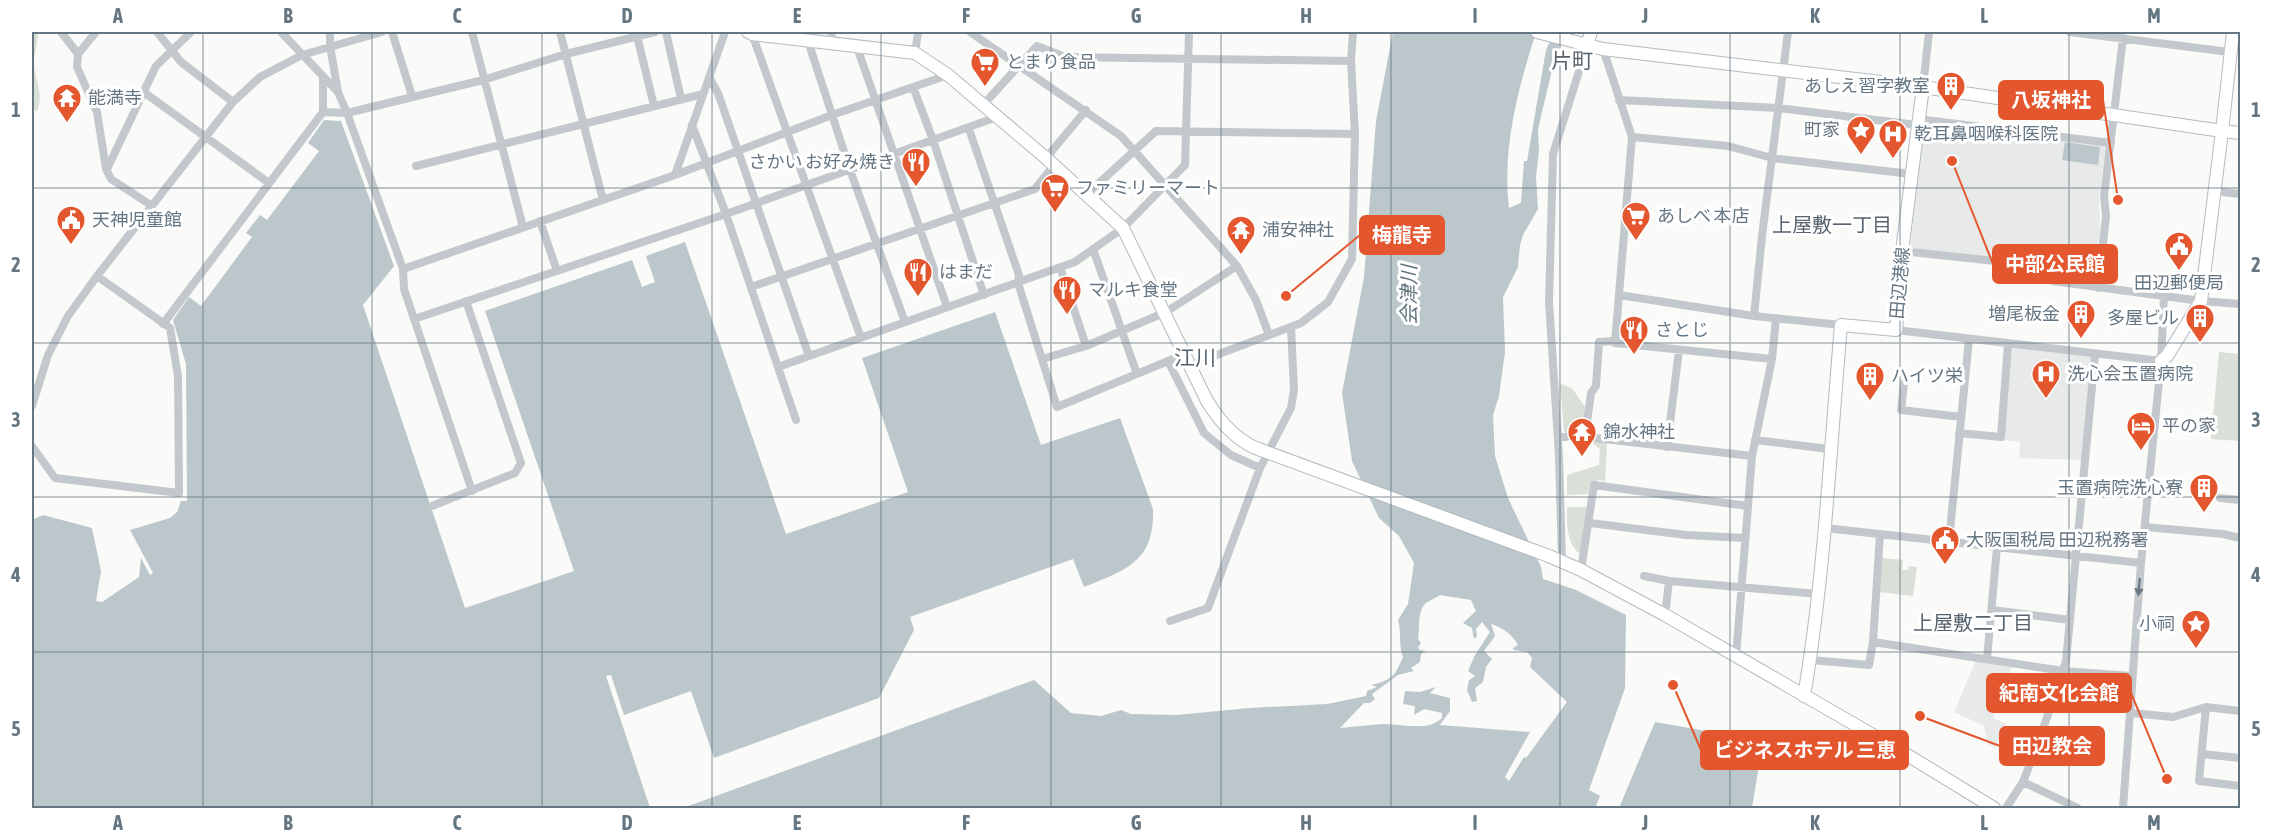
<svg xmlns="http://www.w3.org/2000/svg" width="2272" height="840" viewBox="0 0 2272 840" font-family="'Asap Condensed','Noto Sans JP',sans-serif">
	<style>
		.built { fill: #e8e9e9 }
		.green { fill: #dadfd7 }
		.water { fill: #bbc7cb; fill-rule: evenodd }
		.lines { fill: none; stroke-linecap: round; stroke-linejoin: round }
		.secondary-casing { stroke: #b3babf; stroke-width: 14 }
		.primary-casing { stroke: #b5babe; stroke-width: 14 }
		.street { stroke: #c3c8cc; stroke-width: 8 }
		.secondary { stroke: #fff; stroke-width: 12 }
		.primary { stroke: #fff; stroke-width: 12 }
		.secondary-bridge-casing { stroke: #b3babf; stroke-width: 14; stroke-linecap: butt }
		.secondary-bridge { stroke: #fff; stroke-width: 12 }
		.oneway { fill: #6a7a87 }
		.grid { fill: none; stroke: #657683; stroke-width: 1.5; stroke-opacity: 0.55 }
		.labels { text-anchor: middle; stroke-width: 6; stroke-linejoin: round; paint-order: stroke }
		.poi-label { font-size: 18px; fill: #657683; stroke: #fff; text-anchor: start }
		.street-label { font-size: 18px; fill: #657683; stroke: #fff }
		.neighbourhood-label { font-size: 20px; fill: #57646e; stroke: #fff }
		.water-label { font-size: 20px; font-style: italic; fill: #60757c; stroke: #fff }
		.quarter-label { font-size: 21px; fill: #57646e; stroke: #fff }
		.leader { fill: none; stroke: #e4572e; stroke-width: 2 }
		.callout-dot { fill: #e4572e; stroke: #fff; stroke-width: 2 }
		.callout { fill: #e4572e; stroke: #e4572e; stroke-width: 2 }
		.callout-label { font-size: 20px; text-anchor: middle; font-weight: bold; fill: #fff }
		.neatline { fill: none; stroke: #657683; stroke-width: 2 }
		.grid-label { font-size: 20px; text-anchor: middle; font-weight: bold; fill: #657683 }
	</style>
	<rect width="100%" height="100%" fill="#fafaf8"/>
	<!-- built -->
	<path class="built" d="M1924 122 2106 146 2099 196 2100 233 2091 283 2054 279 2026 270 2004 259 1910 250Z
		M2008 344 2095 355 2085 460 2019 458 2020 442 2004 440 2001 437Z
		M1977 658 2013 664 1993 718 2006 724 1995 748 1988 745 1984 726 1954 712Z"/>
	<!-- green -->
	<path class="green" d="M32 32H38C38 41 35 50 34 60 33 78 45 92 37 111L32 109Z
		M2219 352 2240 354V441L2211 439Z
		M1560 384 1572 388 1585 407 1582 433 1564 432Z
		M1592 441 1607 443 1605 481 1598 480 1590 485 1588 494 1567 495V475L1599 465 1600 449 1592 443Z
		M1567 507H1587L1582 551 1578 553C1566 539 1567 525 1567 507Z
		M1881 558 1903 560 1902 570H1908L1909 566 1917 567 1913 596 1879 592Z"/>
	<!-- water -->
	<path class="water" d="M1393 32H1536C1518 89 1502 147 1509 208L1521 203 1524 161H1527L1546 50 1554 32H1566L1556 53 1538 129 1539 151 1536 177 1538 209 1523 235 1520 245 1518 267 1503 297 1505 352 1499 396 1493 415 1495 456 1508 498 1541 567 1543 579 1576 590 1626 615 1625 688 1589 790 1600 796 1595 808H683L1034 680 1071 713 1101 716 1121 710 1131 714 1177 715 1249 708 1327 704 1366 696 1367 691 1377 687 1371 685C1392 680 1395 676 1403 657 1398 644 1402 633 1398 620L1408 604 1414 563 1399 536 1379 518 1352 461 1342 393 1364 277 1376 121ZM1440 595 1471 600 1476 611 1463 623 1472 628 1474 639 1477 636 1476 629 1482 622 1490 632 1475 655 1468 671 1475 676 1469 680 1467 690 1472 702 1477 701 1475 688 1483 682 1486 667 1492 659 1484 651 1495 636 1491 624C1503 628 1512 634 1518 645L1513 648 1514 650 1527 652 1532 658 1530 667 1567 702 1526 758 1524 757 1509 781 1505 777 1530 732 1440 725 1450 711V698L1430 693 1436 687 1420 692 1405 691 1403 704 1415 706 1414 715 1424 709 1442 713V718C1426 733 1401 723 1382 724 1368 725 1354 727 1340 728L1364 703H1370L1375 699 1372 694 1398 675 1414 671 1411 668 1420 662 1421 654 1426 651 1420 650 1418 648 1421 643 1418 639C1420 628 1417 611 1426 603 1430 600 1436 598 1440 595Z
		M324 120 341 121 394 266 363 305 465 608 574 571 485 311 632 260 642 287 655 282 646 256 685 242 786 534 908 492 862 358 995 312 1041 445 1120 418 1153 509C1155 561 1127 570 1084 587L1073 559 910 617 914 630 879 698 714 758 691 691 624 715 611 675 606 676 650 808H32V520L43 515 92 528 101 571 96 601 102 602 139 577 141 558 150 575 153 573 130 530 170 518 177 512 181 501H187L186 364 173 320 189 297 201 306 252 237 246 233 260 215 267 220 319 151 308 143Z
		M2065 142 2100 147 2098 165 2062 160Z
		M1655 722 1763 741 1752 808H1619Z"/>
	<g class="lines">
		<!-- secondary casing -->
		<g class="secondary-casing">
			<path id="secondary" d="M748 32 752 34 915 53 948 75 1046 158 1123 228 1207 401C1220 422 1237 442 1261 450
				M1537 32 1603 49 1923 87 2222 131 2201 301 2167 356 2161 361
				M1587 46 1591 32
				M1549 556 1581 570 1665 615 1904 753 1994 808
				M1804 696C1825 574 1830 449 1841 325L1896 330 1902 251 1923 87"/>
		</g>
		<!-- primary casing -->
		<g class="primary-casing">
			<path id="primary" d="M2233 32 2222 131 2240 133"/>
		</g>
		<!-- street -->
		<path class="street" d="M61 32 78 54
			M96 32 78 54 77 67 97 112 106 169 111 179 152 206
			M157 32 181 62 233 102
			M281 32 338 92 347 113 403 269 404 289 472 491
			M330 32V46L338 92
			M392 32 412 96
			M472 32 523 227
			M560 32 603 200
			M666 32 681 99
			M970 32 1121 136 1237 266 1256 300 1269 335
			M2070 32 2230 52
			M752 34 861 338
			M637 36 654 106
			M808 41 850 170 905 322
			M830 44 832 32
			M857 47 947 307
			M1603 49 1632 137 1615 343 1772 359
			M915 53 918 32
			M709 77 718 93 809 356
			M913 87 933 140 984 295
			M1923 87 1929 32
			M145 93 269 183
			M1619 100 1778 108 1917 125
			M983 105 1037 46 1065 57 1351 61
			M323 112 347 113 483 80 566 54 655 32
			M1918 119 2111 143
			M692 125 726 214 796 420
			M969 129 1019 275 1018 283 1057 407 1185 354
			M1632 137 1728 146 1772 158 1911 174
			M1046 158 1086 110
			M416 166 703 94
			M107 169 156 66 191 32
			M675 175 725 32
			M2214 191 2240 194
			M1086 195 1156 131 1355 134
			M540 221 557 271
			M1093 249 1137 374
			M1902 251 2004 262 2027 274 2053 281 2201 301 2240 304
			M1060 267 1086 346
			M403 269 675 175 832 115 948 75
			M751 287 1035 189 1054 165
			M2098 288 2106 216 2104 196 2123 38
			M1619 295 1754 316 1841 325
			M1754 316 1762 236 1788 32
			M414 319 726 214 997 117
			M163 324 323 112V77
			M1896 330 2161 361
			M1042 359 1086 346 1166 312 1237 266
			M1168 361 1204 433 1231 455 1260 468 1291 408 1294 390 1291 327
			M1190 365 1301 323 1328 302 1352 259 1355 134 1351 61 1353 32
			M778 367 1075 262 1123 228 1185 165 1189 32
			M1904 383 1901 410 1961 417
			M32 406 48 355 68 316 97 276 233 102 260 77 302 55 382 32
			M1959 433 2001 437 2008 344
			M1558 437H1566L1569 435 1752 456
			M1585 437 1591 393 1596 386 1599 342 1615 341
			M1755 440 1829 449
			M32 446 55 478 179 493 178 376 170 328 97 276
			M1667 447 1679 350
			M2220 498 2240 500
			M432 506 515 473 521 463 466 301
			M1590 523 1686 535 1745 538
			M2145 527 2223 534 2240 538
			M1825 528 2141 563
			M1880 534 1873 642 2063 671 2132 676
			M1949 541 1969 339
			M1562 560 1559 456 1549 302 1553 154 1587 46
			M1581 570 1594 485 1748 506
			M1644 576 1669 581
			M1992 610 2070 620
			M1665 615 1669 581 1819 594
			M1170 621 1208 608 1260 468
			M1736 657 1752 456 1772 359 1776 318
			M1987 659 1997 547
			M1811 660 1869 665 1873 642
			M2206 707 2199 781 2240 786
			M2131 713 2173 717 2206 707 2240 711
			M2202 754 2240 758
			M2023 782 2078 808
			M2006 808 2023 782 2041 735 2066 661 2095 355
			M2123 808 2141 563 2161 361 2164 295"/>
		<!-- secondary -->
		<use href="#secondary" class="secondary"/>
		<!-- primary -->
		<use href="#primary" class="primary"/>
		<!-- secondary-bridge casing -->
		<g class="secondary-bridge-casing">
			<path id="secondary-bridge" d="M1261 450 1549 556"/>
		</g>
		<!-- secondary-bridge -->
		<use href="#secondary-bridge" class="secondary-bridge"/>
	</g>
	<!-- one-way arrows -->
	<defs><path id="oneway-solid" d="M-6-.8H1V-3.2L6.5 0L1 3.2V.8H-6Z" transform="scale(1.5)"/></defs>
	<use class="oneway" href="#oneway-solid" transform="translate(2139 587) rotate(95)"/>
	<!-- grid -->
	<path class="grid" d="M203 32V808M372 32V808M542 32V808M712 32V808M881 32V808M1051 32V808M1221 32V808M1391 32V808M1560 32V808M1730 32V808M1900 32V808M2069 32V808M32 188H2240M32 343H2240M32 497H2240M32 652H2240"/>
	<!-- icons -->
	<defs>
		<g id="supermarket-pin" transform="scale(1.5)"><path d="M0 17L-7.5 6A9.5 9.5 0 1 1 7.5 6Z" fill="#e4572e" stroke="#fff"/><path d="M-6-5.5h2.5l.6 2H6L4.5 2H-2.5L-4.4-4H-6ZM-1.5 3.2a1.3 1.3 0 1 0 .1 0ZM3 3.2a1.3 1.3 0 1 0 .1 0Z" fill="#fff"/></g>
		<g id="building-pin" transform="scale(1.5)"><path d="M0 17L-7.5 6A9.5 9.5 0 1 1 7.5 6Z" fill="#e4572e" stroke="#fff"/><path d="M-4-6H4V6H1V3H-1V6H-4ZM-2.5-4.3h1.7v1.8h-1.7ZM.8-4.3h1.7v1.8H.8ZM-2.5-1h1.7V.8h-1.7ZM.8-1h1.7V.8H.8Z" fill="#fff"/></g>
		<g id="temple-pin" transform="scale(1.5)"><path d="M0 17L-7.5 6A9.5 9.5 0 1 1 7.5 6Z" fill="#e4572e" stroke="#fff"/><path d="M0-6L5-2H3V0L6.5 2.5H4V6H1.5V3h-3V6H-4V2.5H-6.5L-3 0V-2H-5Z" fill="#fff"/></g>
		<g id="sight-pin" transform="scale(1.5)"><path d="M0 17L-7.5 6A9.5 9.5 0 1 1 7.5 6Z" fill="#e4572e" stroke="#fff"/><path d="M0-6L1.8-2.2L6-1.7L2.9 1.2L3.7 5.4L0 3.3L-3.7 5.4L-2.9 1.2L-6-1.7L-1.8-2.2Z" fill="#fff"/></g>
		<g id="hospital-pin" transform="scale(1.5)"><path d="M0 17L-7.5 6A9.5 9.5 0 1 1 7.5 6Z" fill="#e4572e" stroke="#fff"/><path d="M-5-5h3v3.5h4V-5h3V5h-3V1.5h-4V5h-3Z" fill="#fff"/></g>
		<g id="restaurant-pin" transform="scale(1.5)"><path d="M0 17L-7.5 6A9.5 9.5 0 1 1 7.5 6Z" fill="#e4572e" stroke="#fff"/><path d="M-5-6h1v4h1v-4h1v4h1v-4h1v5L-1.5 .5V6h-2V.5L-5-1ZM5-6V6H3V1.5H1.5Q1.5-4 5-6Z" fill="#fff"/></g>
		<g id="civic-pin" transform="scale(1.5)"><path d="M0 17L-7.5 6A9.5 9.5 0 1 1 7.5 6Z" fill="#e4572e" stroke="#fff"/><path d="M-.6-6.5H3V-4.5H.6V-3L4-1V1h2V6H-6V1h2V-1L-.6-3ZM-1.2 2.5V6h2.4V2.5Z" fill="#fff"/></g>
		<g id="hotel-pin" transform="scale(1.5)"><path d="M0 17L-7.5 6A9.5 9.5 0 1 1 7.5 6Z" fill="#e4572e" stroke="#fff"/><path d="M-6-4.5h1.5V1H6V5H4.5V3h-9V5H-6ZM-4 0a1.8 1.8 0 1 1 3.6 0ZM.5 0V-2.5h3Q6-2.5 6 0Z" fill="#fff"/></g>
	</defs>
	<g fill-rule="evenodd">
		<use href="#supermarket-pin" x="985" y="62"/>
		<use href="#building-pin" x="1951" y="86"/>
		<use href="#temple-pin" x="67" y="98"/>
		<use href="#sight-pin" x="1861" y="130"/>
		<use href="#hospital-pin" x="1893" y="134"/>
		<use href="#restaurant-pin" x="916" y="162"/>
		<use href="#supermarket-pin" x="1055" y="188"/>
		<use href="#supermarket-pin" x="1636" y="216"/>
		<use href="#civic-pin" x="71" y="220"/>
		<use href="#temple-pin" x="1241" y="230"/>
		<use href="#civic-pin" x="2179" y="246"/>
		<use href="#restaurant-pin" x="918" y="272"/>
		<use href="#restaurant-pin" x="1067" y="290"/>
		<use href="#building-pin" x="2081" y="314"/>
		<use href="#building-pin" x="2200" y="318"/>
		<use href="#restaurant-pin" x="1634" y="330"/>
		<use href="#hospital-pin" x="2046" y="374"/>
		<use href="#building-pin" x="1870" y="376"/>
		<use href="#hotel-pin" x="2141" y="426"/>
		<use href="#temple-pin" x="1582" y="432"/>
		<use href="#building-pin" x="2204" y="488"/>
		<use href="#civic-pin" x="1945" y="540"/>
		<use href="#sight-pin" x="2196" y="624"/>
	</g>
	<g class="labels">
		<!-- poi labels -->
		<g class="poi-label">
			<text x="1006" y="68">とまり食品</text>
			<text x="1930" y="92" text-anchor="end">あしえ習字教室</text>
			<text x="88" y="104">能満寺</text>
			<text x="1840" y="136" text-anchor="end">町家</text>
			<text x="1914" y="140">乾耳鼻咽喉科医院</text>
			<text x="895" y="168" text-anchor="end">さかい お好み焼き</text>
			<text x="1076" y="194">ファミリーマート</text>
			<text x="1657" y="222">あしべ 本店</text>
			<text x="92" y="226">天神児童館</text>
			<text x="1262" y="236">浦安神社</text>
			<text x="939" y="278">はまだ</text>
			<text x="2179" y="289" text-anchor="middle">田辺郵便局</text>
			<text x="1088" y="296">マルキ食堂</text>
			<text x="2060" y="320" text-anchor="end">増尾板金</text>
			<text x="2179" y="324" text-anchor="end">多屋ビル</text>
			<text x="1655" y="336">さとじ</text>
			<text x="2067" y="380">洗心会玉置病院</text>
			<text x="1891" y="382">ハイツ栄</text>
			<text x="2162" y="432">平の家</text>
			<text x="1603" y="438">錦水神社</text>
			<text x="2183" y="494" text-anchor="end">玉置病院洗心寮</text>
			<text x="1966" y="546">大阪国税局 田辺税務署</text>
			<text x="2175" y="630" text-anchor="end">小祠</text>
		</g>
		<!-- street labels -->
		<g class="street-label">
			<text transform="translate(1900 283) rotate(-85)" y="6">田辺港線</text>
		</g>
		<!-- neighbourhood labels -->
		<g class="neighbourhood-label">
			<text x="1832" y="232">上屋敷一丁目</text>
			<text x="1973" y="630">上屋敷二丁目</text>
		</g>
		<!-- water labels -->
		<g class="water-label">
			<text transform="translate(1409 295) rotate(-90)" y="7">会津川</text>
		</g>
		<!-- quarter labels -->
		<g class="quarter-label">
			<text x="1572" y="68">片町</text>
			<text x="1195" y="365">江川</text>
		</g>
	</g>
	<!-- callouts -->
	<path class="leader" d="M2118 200L2103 100M1286 296L1360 235M1952 161L1993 264M2167 779L2131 693M1920 716L2000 746M1673 685L1701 750"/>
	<g class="callout-dot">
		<circle cx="2118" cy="200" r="6"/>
		<circle cx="1286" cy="296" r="6"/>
		<circle cx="1952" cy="161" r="6"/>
		<circle cx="2167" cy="779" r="6"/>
		<circle cx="1920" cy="716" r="6"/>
		<circle cx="1673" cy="685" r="6"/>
	</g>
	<g class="callout">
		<rect x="1999" y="81" width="104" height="38" rx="6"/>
		<rect x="1360" y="216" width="84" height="38" rx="6"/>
		<rect x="1993" y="245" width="124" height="38" rx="6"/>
		<rect x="1987" y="674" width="144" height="38" rx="6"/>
		<rect x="2000" y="727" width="104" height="38" rx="6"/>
		<rect x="1701" y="731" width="207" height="38" rx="6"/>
	</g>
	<g class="callout-label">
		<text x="2051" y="107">八坂神社</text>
		<text x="1402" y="242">梅龍寺</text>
		<text x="2055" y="271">中部公民館</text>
		<text x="2059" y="700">紀南文化会館</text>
		<text x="2052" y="753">田辺教会</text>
		<text x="1805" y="757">ビジネスホテル 三恵</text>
	</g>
	<!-- border -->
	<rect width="2272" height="840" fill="none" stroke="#ffffff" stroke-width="66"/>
	<rect x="33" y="33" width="2206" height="774" class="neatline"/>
	<g class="grid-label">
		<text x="118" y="23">A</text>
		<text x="288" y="23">B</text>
		<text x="457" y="23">C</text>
		<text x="627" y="23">D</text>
		<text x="797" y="23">E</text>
		<text x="966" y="23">F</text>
		<text x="1136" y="23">G</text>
		<text x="1306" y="23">H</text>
		<text x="1475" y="23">I</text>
		<text x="1645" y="23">J</text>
		<text x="1815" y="23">K</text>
		<text x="1984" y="23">L</text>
		<text x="2154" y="23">M</text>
		<text x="16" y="117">1</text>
		<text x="2256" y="117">1</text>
		<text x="16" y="272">2</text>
		<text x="2256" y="272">2</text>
		<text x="16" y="427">3</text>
		<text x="2256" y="427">3</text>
		<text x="16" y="582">4</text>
		<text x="2256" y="582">4</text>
		<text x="16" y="736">5</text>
		<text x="2256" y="736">5</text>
		<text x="118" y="830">A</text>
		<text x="288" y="830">B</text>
		<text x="457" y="830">C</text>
		<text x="627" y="830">D</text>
		<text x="797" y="830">E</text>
		<text x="966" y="830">F</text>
		<text x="1136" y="830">G</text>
		<text x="1306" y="830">H</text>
		<text x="1475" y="830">I</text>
		<text x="1645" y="830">J</text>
		<text x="1815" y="830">K</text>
		<text x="1984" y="830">L</text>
		<text x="2154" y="830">M</text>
	</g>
</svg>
